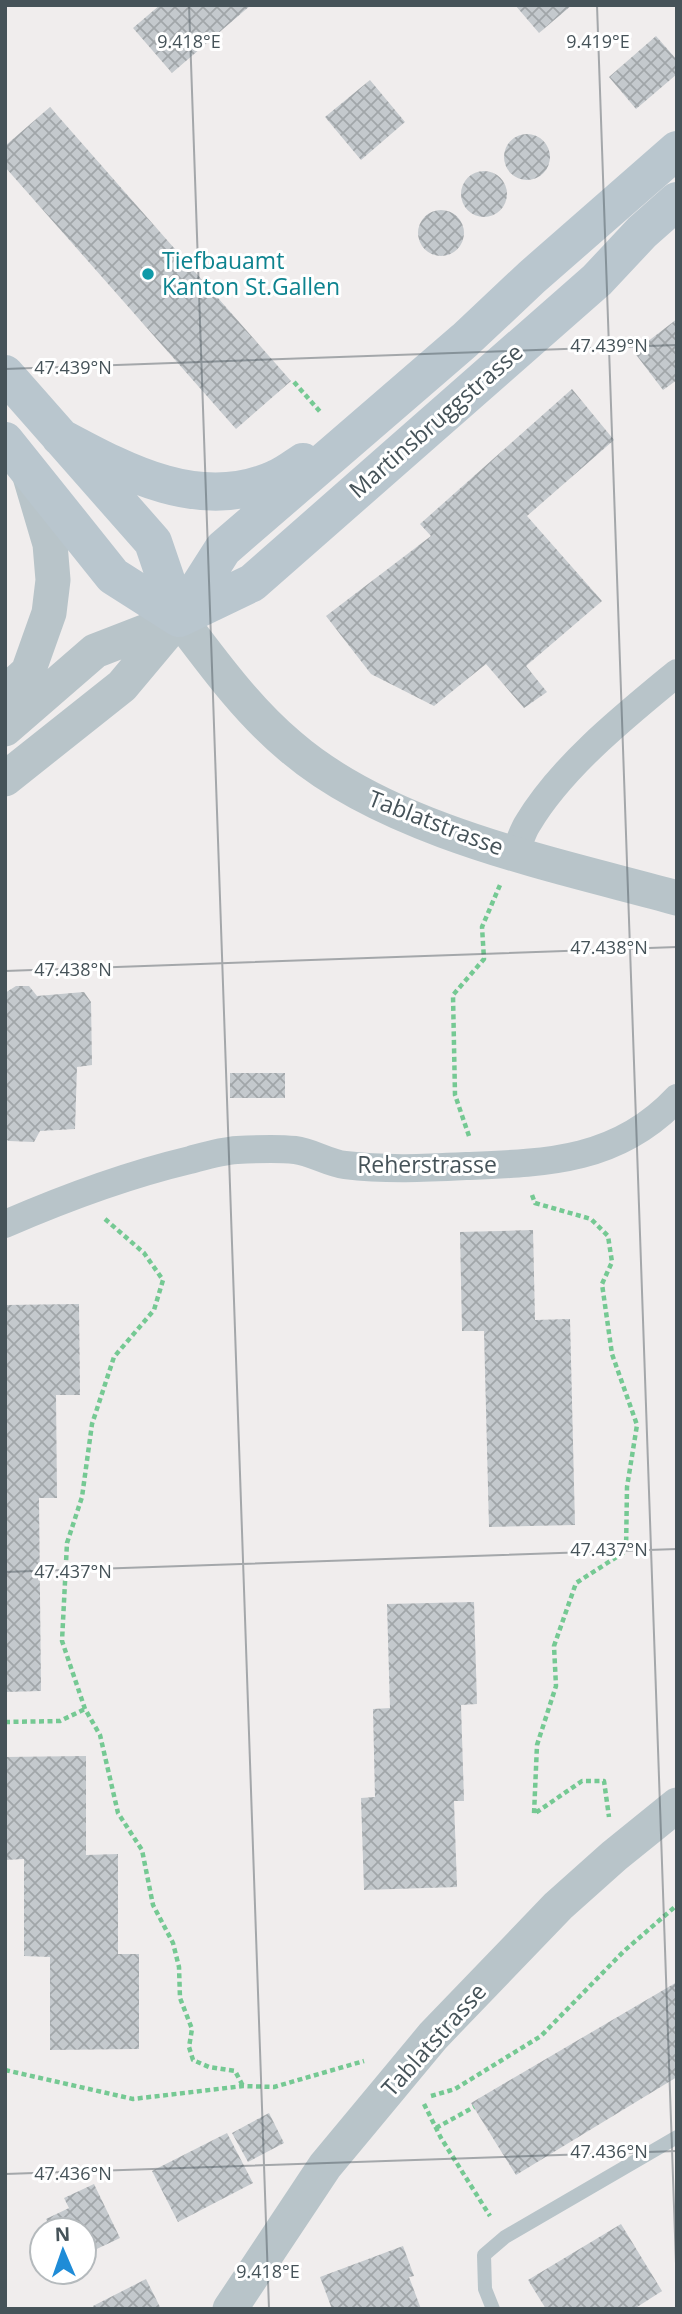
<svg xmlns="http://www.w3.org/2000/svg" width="682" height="2314" viewBox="0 0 682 2314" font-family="'Open Sans',sans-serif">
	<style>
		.building { fill: url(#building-cross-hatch) }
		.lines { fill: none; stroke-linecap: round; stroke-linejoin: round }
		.path { stroke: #75c993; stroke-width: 4.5; stroke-dasharray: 5 3.5; stroke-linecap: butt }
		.service { stroke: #b8c4c9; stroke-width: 14 }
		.minor { stroke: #b8c4c9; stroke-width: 28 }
		.tertiary { stroke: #b8c4c9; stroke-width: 35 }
		.secondary { stroke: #b9c6ce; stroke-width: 38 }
		.ticks { fill: none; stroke: #465359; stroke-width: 2; stroke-opacity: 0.45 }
		.culture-dot { fill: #0f9aa8; stroke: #fff; stroke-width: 2.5 }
		.labels { text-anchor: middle; stroke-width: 6; stroke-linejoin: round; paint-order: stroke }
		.culture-label { font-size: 23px; fill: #0d838f; stroke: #fff; text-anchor: start }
		.street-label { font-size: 23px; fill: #465359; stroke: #fff }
		.ticks-label { font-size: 18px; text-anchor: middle; fill: #465359; stroke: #fff; stroke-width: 6; stroke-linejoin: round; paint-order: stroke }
	</style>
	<defs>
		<pattern id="building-cross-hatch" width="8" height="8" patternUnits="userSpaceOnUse" patternTransform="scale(1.75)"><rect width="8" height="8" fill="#c4c9cd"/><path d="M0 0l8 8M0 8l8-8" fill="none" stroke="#a1a6a9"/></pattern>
	</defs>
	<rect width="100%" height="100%" fill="#f0eded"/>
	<!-- building -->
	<path class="building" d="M160 5H251L172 73 133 28Z
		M515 5H572L539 33Z
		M656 36 677 60V74L636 109 609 77Z
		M370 80 405 122 361 160 325 117Z
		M50 107 291 381 236 429 5 167V146Z
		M504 157a23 23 0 1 1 46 0a23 23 0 1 1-46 0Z
		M461 194a23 23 0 1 1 46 0a23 23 0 1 1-46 0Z
		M418 233a23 23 0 1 1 46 0a23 23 0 1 1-46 0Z
		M677 319V380L663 390 634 352Z
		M572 389 614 440 527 516 602 601 526 666 547 692 524 708 486 664 434 706 371 674 326 616 431 536 420 524Z
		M16 986H29L37 996 84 992 91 1002 92 1065 77 1067 75 1129 40 1131 34 1142 9 1141 5 1139V993Z
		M230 1073H285V1098H230Z
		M533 1230 535 1320 570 1319 575 1525 489 1527 484 1331H462L460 1232Z
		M79 1304 80 1395H56L57 1498H39L41 1691 5 1692V1305Z
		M474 1602 477 1704 461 1705 464 1801H454L457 1887 364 1890 361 1798 375 1797 373 1709 390 1708 387 1604Z
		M86 1756V1855L118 1854V1954H139V2049L50 2050V1957L24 1956V1859L5 1860V1757Z
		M677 1982V2077L516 2175 471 2103Z
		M269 2113 284 2143 248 2162 232 2133Z
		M227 2133 253 2183 178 2222 152 2171Z
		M94 2184 120 2238 84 2255V2230H52L46 2219 69 2208 64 2198Z
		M621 2224 662 2291 634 2309H546L528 2280Z
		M403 2246 414 2276 409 2277 421 2309H332L320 2277Z
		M146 2279 161 2309H95L93 2306Z"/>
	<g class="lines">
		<!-- path -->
		<path class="path" d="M294 382 322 414
			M469 1136 455 1095 453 995 484 959 482 927 500 885
			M532 1195 535 1203 591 1219 608 1236 612 1262 602 1284 612 1354 637 1425 627 1487 626 1551 576 1583 554 1646 556 1686 537 1745 534 1814 582 1781H604L609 1817
			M105 1219 144 1253 163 1280 154 1310 114 1357 92 1424 82 1497 67 1543 62 1641 85 1709 100 1735 118 1813 142 1850 153 1905 173 1943 179 1967 180 1998 192 2029 189 2047 193 2060 209 2067 235 2071 243 2086
			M5 1722 60 1721 85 1709
			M5 2070 133 2099 243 2086 274 2087 364 2061
			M431 2096 455 2089 541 2036 624 1951 677 1905
			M424 2104 441 2138 490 2216
			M436 2128 474 2107"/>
		<!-- service -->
		<path class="service" d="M493 2309 485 2289 484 2255 505 2237 677 2137"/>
		<!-- minor -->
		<path class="minor" d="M515 853C519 844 522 832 528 823 562 766 626 715 677 673
			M5 1224C65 1198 127 1175 190 1160 205 1156 221 1151 237 1150 255 1149 277 1148 295 1150 312 1152 328 1163 345 1165 386 1170 426 1168 467 1166 547 1163 618 1161 677 1098"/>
		<!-- tertiary -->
		<path class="tertiary" d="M179 618C213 663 247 710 290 746 388 831 553 864 677 898
			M5 693 28 672 49 613 53 580 50 544 29 473
			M5 729 95 651 175 620
			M5 779 122 686 179 618
			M230 2309 325 2166 433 2036 558 1906 614 1856 677 1805"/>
		<!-- secondary -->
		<path class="secondary" d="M5 374 153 542 179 618
			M60 437C125 472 200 513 275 479 285 475 294 468 303 462
			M5 441 113 576 179 618
			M179 618 223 549 465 340 532 277 677 150
			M179 618 252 583 597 280 642 232 677 201"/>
	</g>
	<!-- ticks -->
	<path class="ticks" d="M189 5 269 2309M597 5 677 2292M5 369 677 345M5 971 677 947M5 1572 677 1549M5 2174 677 2151"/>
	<!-- markers -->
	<circle class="culture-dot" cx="148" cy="274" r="7"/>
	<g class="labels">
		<!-- culture labels -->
		<g class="culture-label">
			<text x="162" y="269">Tiefbauamt<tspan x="162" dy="26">Kanton St.Gallen</tspan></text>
		</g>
		<!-- street labels -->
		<g class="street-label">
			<text transform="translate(436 421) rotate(-41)" y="8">Martinsbruggstrasse</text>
			<text transform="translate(436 823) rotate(21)" y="8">Tablatstrasse</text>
			<text x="427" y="1173">Reherstrasse</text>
			<text transform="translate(434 2040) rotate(-48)" y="8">Tablatstrasse</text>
		</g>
	</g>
	<g class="ticks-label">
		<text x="189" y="48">9.418°E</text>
		<text x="598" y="48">9.419°E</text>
		<text x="609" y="352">47.439°N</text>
		<text x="73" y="374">47.439°N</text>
		<text x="609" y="954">47.438°N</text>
		<text x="73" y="976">47.438°N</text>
		<text x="609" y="1556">47.437°N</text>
		<text x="73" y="1578">47.437°N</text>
		<text x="609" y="2158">47.436°N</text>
		<text x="73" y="2180">47.436°N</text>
		<text x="268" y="2278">9.418°E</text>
	</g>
	<!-- border -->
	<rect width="682" height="2314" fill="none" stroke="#465359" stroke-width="14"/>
	<!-- north arrow -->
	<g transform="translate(63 2251) rotate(358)"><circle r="33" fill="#ffffff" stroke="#b5babd" stroke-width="2"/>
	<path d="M0-5L12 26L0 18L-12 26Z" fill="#1f8cd7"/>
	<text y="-10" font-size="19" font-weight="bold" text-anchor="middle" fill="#465359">N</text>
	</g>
</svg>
